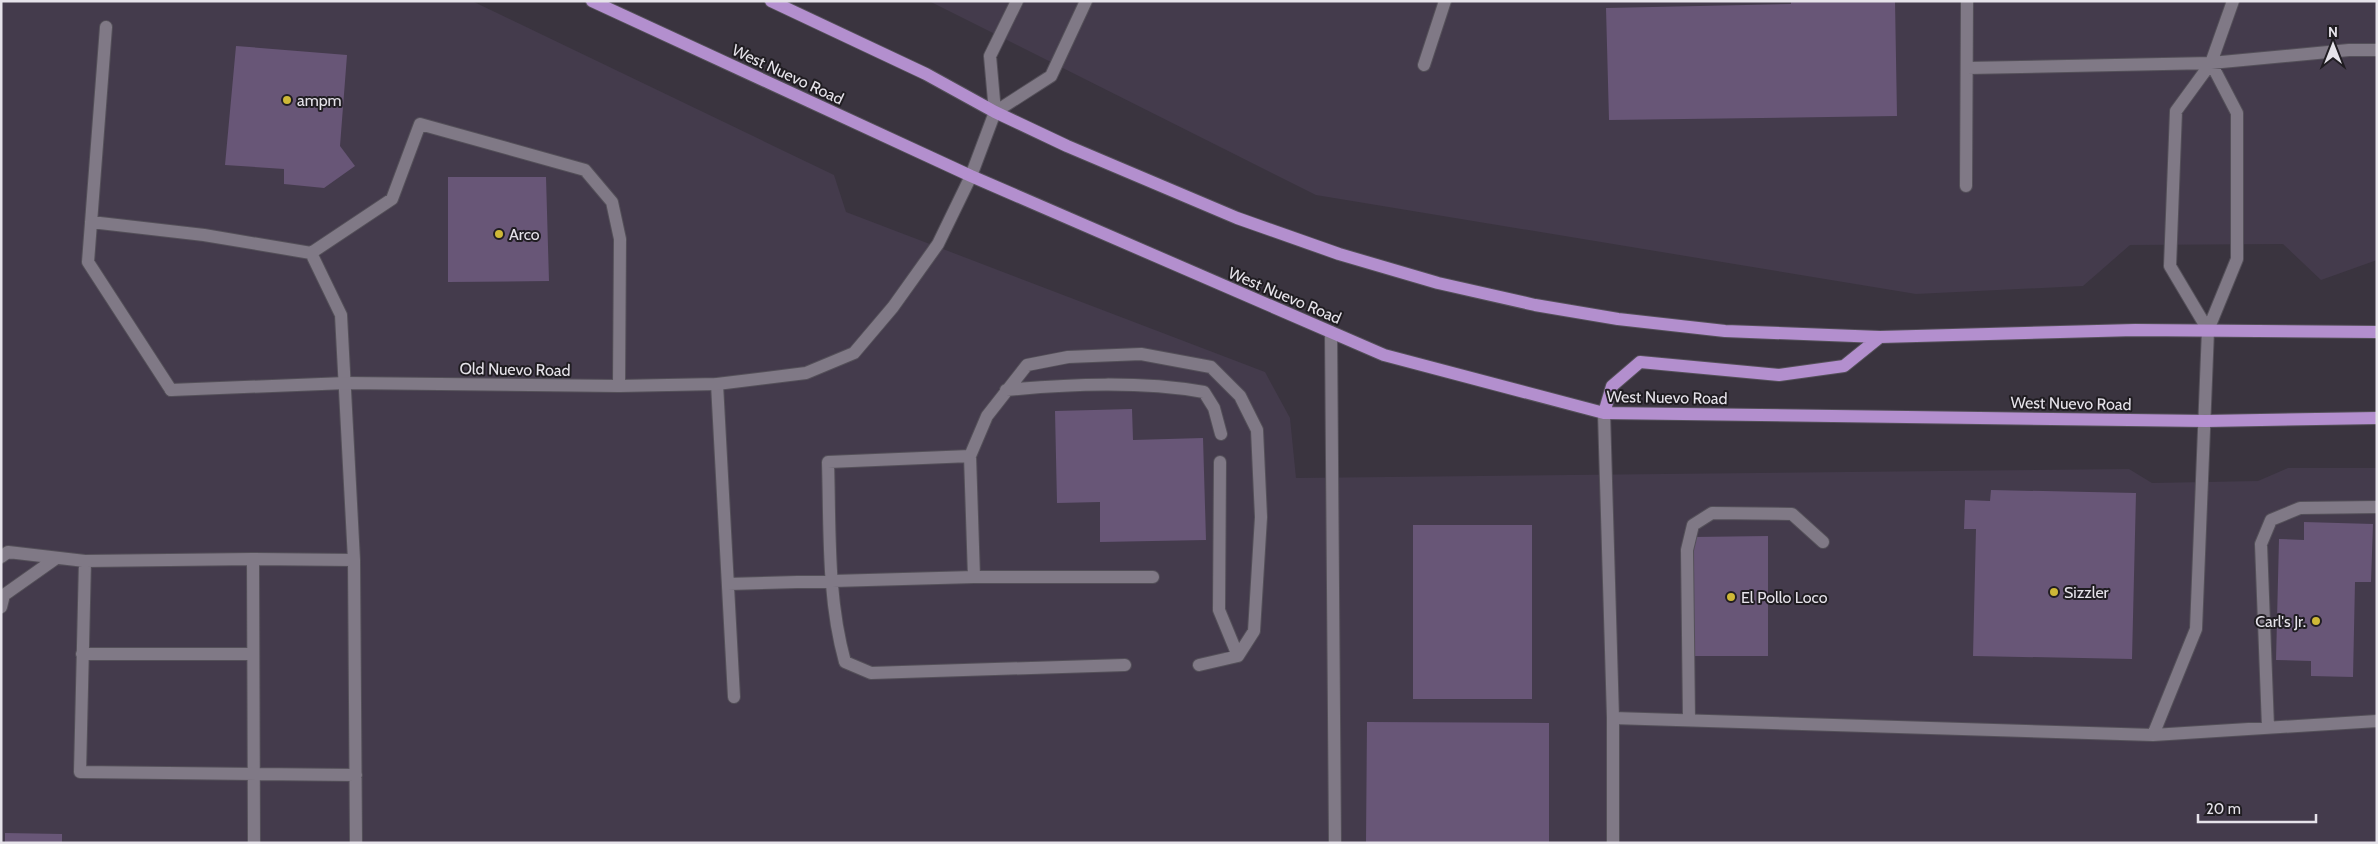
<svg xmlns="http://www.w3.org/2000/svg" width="2378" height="844" viewBox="0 0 2378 844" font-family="Cabin,sans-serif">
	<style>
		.built { fill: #443b4c }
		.building { fill: #685677 }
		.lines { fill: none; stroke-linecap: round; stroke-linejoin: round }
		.lane-casing { stroke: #545059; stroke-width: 14 }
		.street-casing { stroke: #545059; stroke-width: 14 }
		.primary-casing { stroke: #545059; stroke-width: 14 }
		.lane { stroke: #807986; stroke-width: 12 }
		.street { stroke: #807986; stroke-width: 12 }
		.primary { stroke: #b38fce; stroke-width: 12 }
		.poi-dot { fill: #ceb837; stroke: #201d22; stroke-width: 2 }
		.labels { text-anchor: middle; stroke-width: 4; stroke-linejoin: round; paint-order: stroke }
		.street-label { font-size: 16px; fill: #e6e3ea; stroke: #201d22 }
		.poi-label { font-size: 16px; fill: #e6e3ea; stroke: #201d22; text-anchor: start }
	</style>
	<rect width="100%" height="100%" fill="#3a343f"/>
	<!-- built -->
	<path class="built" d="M1 1H472L834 175 846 212 1265 372 1290 418 1296 478 2129 469 2152 483 2258 481 2288 468H2377V843H1Z
		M929 1H2377V260L2321 280 2283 244 2130 245 2083 286 1916 294 1316 195Z"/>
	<!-- building -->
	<path class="building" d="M1791 1H1895L1897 116 1609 120 1606 8 1791 4Z
		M236 46 347 55 340 146 355 166 324 188 284 184V169L225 165Z
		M448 177H546L549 281 448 282Z
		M1132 409 1133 440 1203 438 1206 540 1100 542V502L1057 503 1055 411Z
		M1991 490 2136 493 2132 659 1973 656 1976 529H1964L1965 500 1990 501Z
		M2304 522 2373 524 2371 582H2355L2353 677 2311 676V661L2276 660 2279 539 2304 540Z
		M1413 525H1532V699H1413Z
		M1768 536V656H1694V537Z
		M1367 722 1549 723V843H1366Z
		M5 833 62 834V843H5Z"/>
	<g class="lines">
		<!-- lane casing -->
		<g class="lane-casing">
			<path id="lane" d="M1017 1 990 56 995 112 1051 76 1086 1
				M106 27 88 262 171 390
				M1424 65 1445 1
				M1967 68 2211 63 2349 50H2377
				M1966 186 1967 1
				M91 222 204 235 311 253 341 315 354 560 356 843
				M311 253 392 199 420 124 585 170 612 202 620 239 619 386
				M2208 330 2170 266 2176 111 2211 63 2233 1
				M1331 332 1335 843
				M717 384 734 697
				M1006 390C1071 384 1140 381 1204 392L1214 408 1221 434
				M1604 413 1613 718V843
				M970 456 828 462C830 528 827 598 845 662L871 673 1125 665
				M1220 462 1219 610 1238 656
				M1 557 8 552 85 561
				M253 559 354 560
				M974 577 970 456 987 416 1027 365 1068 357 1141 354 1211 367 1240 396 1257 430 1261 517 1254 631 1238 656 1199 665
				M728 584 974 577H1153
				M1 607 4 595 55 559
				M82 654H253
				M1613 718 2153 735 2377 721
				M1689 720 1687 550 1693 525 1712 513 1792 514 1823 542
				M2268 727 2261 544 2271 520 2300 508 2377 507
				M2153 735 2196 629 2208 330 2237 259V113L2211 63
				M254 843C254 748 253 653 253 559L85 561 80 772 356 775"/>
		</g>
		<!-- street casing -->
		<g class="street-casing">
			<path id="street" d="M171 390 346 383 619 386 717 384 806 373 854 353 893 307 938 244 971 176 995 112"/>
		</g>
		<!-- primary casing -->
		<g class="primary-casing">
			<path id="primary" d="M592 1 971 176 1384 355 1604 413 2206 421 2377 418
				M771 1 926 74 995 112 1067 146 1237 218 1339 254 1438 283 1535 305 1618 319 1725 331 1880 337 2135 330 2377 332
				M1604 413 1612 386 1640 362 1779 375 1844 366 1880 337"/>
		</g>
		<!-- lane -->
		<use href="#lane" class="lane"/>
		<!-- street -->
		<use href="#street" class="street"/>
		<!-- primary -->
		<use href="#primary" class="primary"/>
	</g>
	<!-- markers -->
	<g class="poi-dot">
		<circle cx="287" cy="100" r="5"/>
		<circle cx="499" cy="234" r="5"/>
		<circle cx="2054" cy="592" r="5"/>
		<circle cx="1731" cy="597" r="5"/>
		<circle cx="2316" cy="621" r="5"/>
	</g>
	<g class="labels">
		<!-- street labels -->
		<g class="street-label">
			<text transform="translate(788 74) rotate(25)" y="6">West Nuevo Road</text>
			<text transform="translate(1285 295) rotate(23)" y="6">West Nuevo Road</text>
			<text transform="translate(515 369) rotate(1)" y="6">Old Nuevo Road</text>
			<text transform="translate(1667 397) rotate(1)" y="6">West Nuevo Road</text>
			<text transform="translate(2071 403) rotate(1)" y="6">West Nuevo Road</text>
		</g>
		<!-- poi labels -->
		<g class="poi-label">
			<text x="297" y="106">ampm</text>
			<text x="509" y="240">Arco</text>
			<text x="2064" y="598">Sizzler</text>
			<text x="1741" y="603">El Pollo Loco</text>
			<text x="2306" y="627" text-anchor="end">Carl's Jr.</text>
		</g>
	</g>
	<!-- border -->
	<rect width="2378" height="844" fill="none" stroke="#e6e3ea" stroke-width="5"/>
	<!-- north arrow -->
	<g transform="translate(2333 45)" stroke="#201d22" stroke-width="4" paint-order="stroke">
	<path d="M0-4L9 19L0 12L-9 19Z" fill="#e6e3ea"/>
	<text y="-8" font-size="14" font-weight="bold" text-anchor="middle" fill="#e6e3ea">N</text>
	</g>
	<!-- scale -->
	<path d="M2198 814v8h118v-8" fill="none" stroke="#e6e3ea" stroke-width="2.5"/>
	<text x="2206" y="814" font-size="15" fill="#e6e3ea" stroke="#201d22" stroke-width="4" paint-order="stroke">20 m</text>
</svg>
